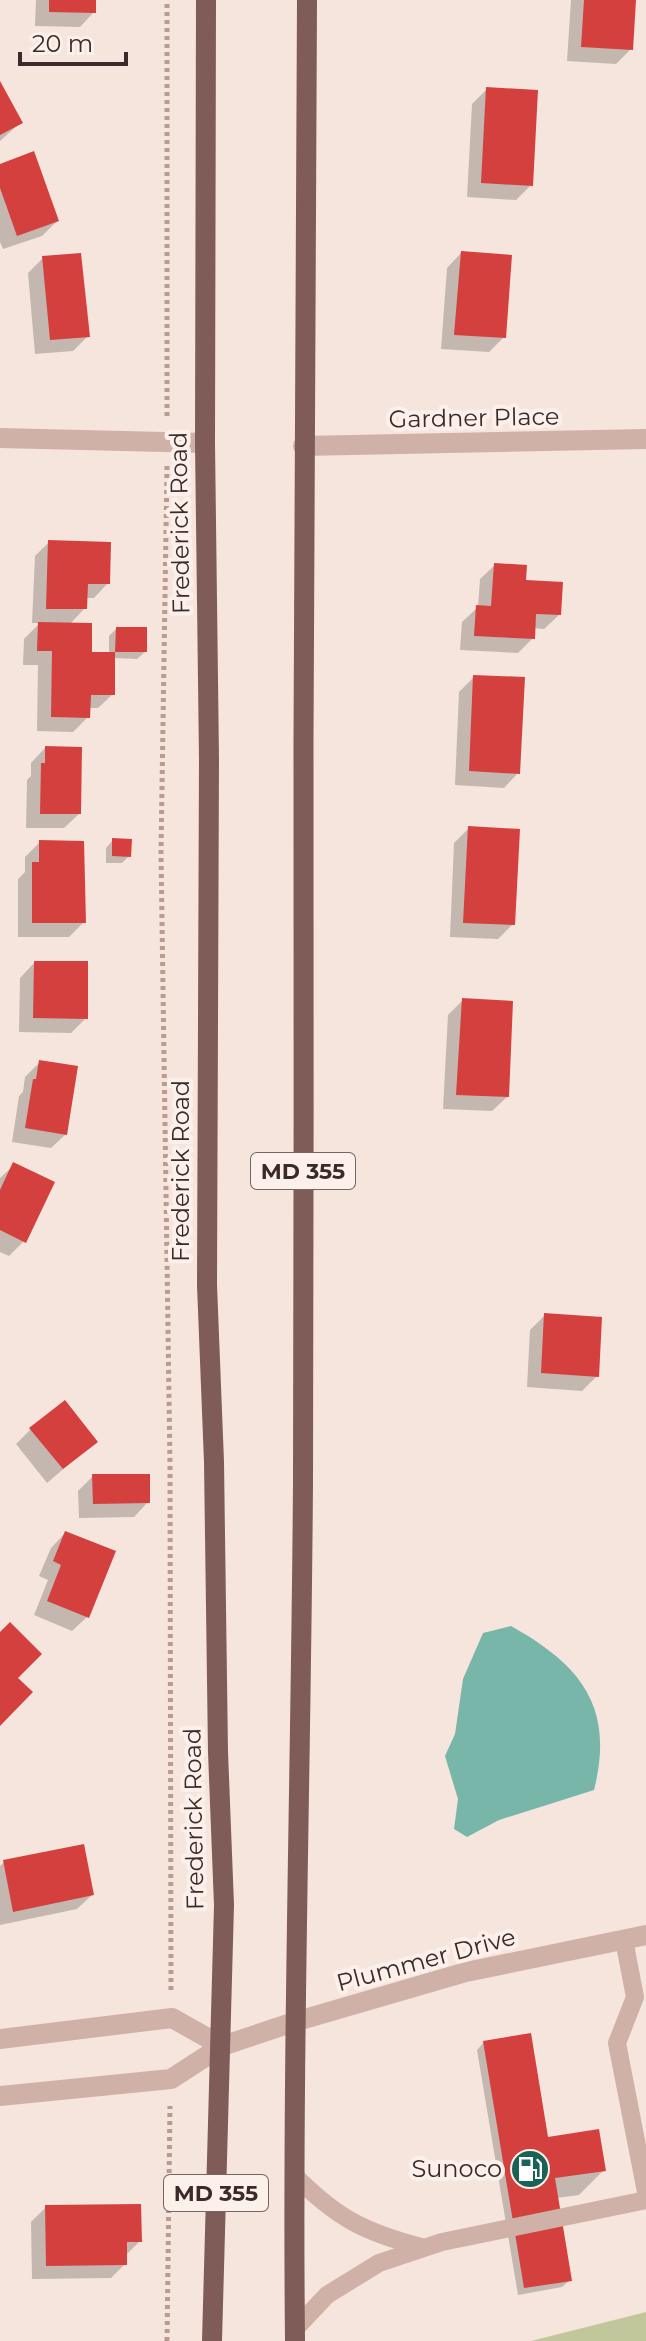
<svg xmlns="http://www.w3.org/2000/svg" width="646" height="2341" viewBox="0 0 646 2341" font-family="Montserrat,sans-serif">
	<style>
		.green { fill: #c2c69b }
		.water { fill: #79b6aa }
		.shadow { fill: #0003 }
		.building { fill: #d3403e }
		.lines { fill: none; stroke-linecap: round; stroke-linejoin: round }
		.path { stroke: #bb9a91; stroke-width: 5; stroke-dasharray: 4 4; stroke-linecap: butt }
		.service { stroke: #cfb1a8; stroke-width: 18 }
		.minor { stroke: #cfb1a8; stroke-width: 20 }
		.primary { stroke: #7f5c58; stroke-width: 20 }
		.labels { text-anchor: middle; stroke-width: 8; stroke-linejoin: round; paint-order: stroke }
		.shield { fill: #fcf0eb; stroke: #756563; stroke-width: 2 }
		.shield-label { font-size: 22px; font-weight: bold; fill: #3b2a29 }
		.street-label { font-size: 24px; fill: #3b2a29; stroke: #fcf0eb }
		.poi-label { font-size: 24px; fill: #3b2a29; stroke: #fcf0eb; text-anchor: end }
	</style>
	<rect width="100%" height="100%" fill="#f5e5dd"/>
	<!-- green -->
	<path class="green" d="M646 2312V2341H531Z"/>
	<!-- water -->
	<path class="water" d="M511 1626C581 1665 615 1707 594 1790L499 1820 467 1837 454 1829 458 1799 445 1756 455 1734 463 1679 483 1633Z"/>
	<!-- shadow -->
	<path class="shadow" d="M36 0H94V12L80 27 35 26Z
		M571 0H634L631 49 616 64 567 61Z
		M0 85 20 123 0 141Z
		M487 89 531 185 516 200 467 197 472 104Z
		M0 166 57 221 42 236 3 249 0 242Z
		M461 253 504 337 489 352 441 349 447 268Z
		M43 258 88 336 73 351 35 354 28 273Z
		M49 542 108 583 94 598H85V608L69 625 90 654H109V636L116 629 145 652 137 659 113 658V694L98 708H88V717L73 732 37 731 38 665H23L24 639 40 623H32L35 556Z
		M495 565 524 582 559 615 544 629 533 628V638L518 653 460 650 462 622 478 607 480 579Z
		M474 677 518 773 504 788 455 785 459 692Z
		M45 748 79 814 64 828H26L27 780 31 776V763Z
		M469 828 513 924 498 939 450 937 454 843Z
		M113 840 129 856 122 863H106V848Z
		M40 842 84 922 69 937H18V879L25 872V857Z
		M34 963 86 1018 71 1033 19 1032 20 978Z
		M462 1001 507 1097 492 1111 443 1109 448 1015Z
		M40 1062 66 1134 51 1148 12 1142 19 1096 23 1092 25 1077Z
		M14 1165 24 1241 9 1256 0 1252V1178Z
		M545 1315 597 1376 582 1391 527 1387 530 1330Z
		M31 1429 95 1442 47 1483 16 1444Z
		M93 1476 148 1502 134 1517 79 1518 78 1491Z
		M65 1533 87 1617 72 1631 34 1615 48 1580 39 1576 51 1548Z
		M4 1862 92 1895 77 1909 0 1925V1866Z
		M484 2042 547 2141 604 2170 579 2195 556 2198 570 2280 562 2287 518 2295 477 2050Z
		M46 2207 140 2241 125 2256V2264L111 2278 32 2279 31 2222Z"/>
	<!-- building -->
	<path class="building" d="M49 0H96V13L49 12Z
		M584 0H636L633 50 581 47Z
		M0 81 23 123 0 135Z
		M486 87 538 90 533 186 481 183Z
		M34 151 59 221 17 236 0 188V164Z
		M461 251 512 255 506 338 454 335Z
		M81 253 90 337 50 340 42 256Z
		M48 540 111 542 110 584H88L87 609H46Z
		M494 563 527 565 526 580 563 582 561 615 536 614 535 639 474 636 476 605 491 606Z
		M38 622 92 623V652H115L116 627H147V652H115V695H91L90 718 51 717 52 651H37Z
		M473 675 525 677 520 774 469 771Z
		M45 746 82 747 81 814H40L41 763H45Z
		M468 826 520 829 515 925 463 923Z
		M112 838 132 839 131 857 112 856Z
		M39 840 84 841 86 923H32V862H39Z
		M34 961H88V1019L33 1018Z
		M462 998 513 1001 509 1097 456 1095Z
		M39 1060 78 1066 67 1135 25 1128 33 1079H36Z
		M13 1162 55 1182 26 1243 0 1230V1190Z
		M544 1313 602 1317 599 1377 541 1373Z
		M65 1400 98 1442 63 1469 29 1428Z
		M92 1474H150V1503L93 1504Z
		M65 1531 116 1551 89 1618 47 1601 61 1565 53 1561Z
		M10 1622 42 1654 18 1678 33 1692 0 1726V1632Z
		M84 1844 94 1895 13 1912 3 1860Z
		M531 2033 548 2137 599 2129 606 2171 555 2178 572 2281 524 2288 483 2041Z
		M141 2204 142 2242H127V2265L46 2266 45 2205Z"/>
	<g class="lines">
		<!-- path -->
		<path class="path" d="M167 416V0
			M167 466 161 852 170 1464 171 1992
			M167 2341 170 2106"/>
		<!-- service -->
		<path class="service" d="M624 1940 635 1997 617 2043 646 2192
			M295 2176C337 2218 364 2232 421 2247
			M295 2329 327 2295 379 2263 442 2242 646 2200"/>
		<!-- minor -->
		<path class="minor" d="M0 438 205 443
			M303 446 646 439
			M0 2039 172 2018 222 2046
			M0 2096 171 2079 222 2046 294 2022 466 1972 646 1935"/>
		<!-- primary -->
		<path class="primary" d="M206 0 205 443 209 759 207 1285 214 1462 218 1752 224 1905 212 2341
			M295 2341C292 2055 301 1769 303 1482 305 988 301 494 307 0"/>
	</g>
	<!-- icons -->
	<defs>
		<g id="fuel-disc" transform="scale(2)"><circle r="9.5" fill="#196256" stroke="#fcf0eb"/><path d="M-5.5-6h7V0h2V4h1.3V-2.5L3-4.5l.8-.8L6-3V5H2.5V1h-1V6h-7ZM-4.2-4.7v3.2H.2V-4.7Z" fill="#fff"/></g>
	</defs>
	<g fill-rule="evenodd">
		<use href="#fuel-disc" x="530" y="2169"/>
	</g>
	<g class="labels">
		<!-- shield labels -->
		<g class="shield">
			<rect x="251" y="1153" width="104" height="36" rx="6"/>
			<rect x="164" y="2175" width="104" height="36" rx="6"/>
		</g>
		<g class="shield-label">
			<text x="303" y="1179">MD 355</text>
			<text x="216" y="2201">MD 355</text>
		</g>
		<!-- street labels -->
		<g class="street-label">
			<text transform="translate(474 418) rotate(-1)" y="8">Gardner Place</text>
			<text transform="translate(180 523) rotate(-91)" y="8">Frederick Road</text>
			<text transform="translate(181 1171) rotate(-90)" y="8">Frederick Road</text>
			<text transform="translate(194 1819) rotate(-91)" y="8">Frederick Road</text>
			<text transform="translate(426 1960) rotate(-15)" y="8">Plummer Drive</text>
		</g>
		<!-- poi labels -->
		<g class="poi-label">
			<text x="502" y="2177">Sunoco</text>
		</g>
	</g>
	<!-- scale -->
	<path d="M20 52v12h106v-12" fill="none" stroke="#3b2a29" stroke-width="4"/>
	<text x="32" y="52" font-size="24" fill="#3b2a29" stroke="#fcf0eb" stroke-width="6" paint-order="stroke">20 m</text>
</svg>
